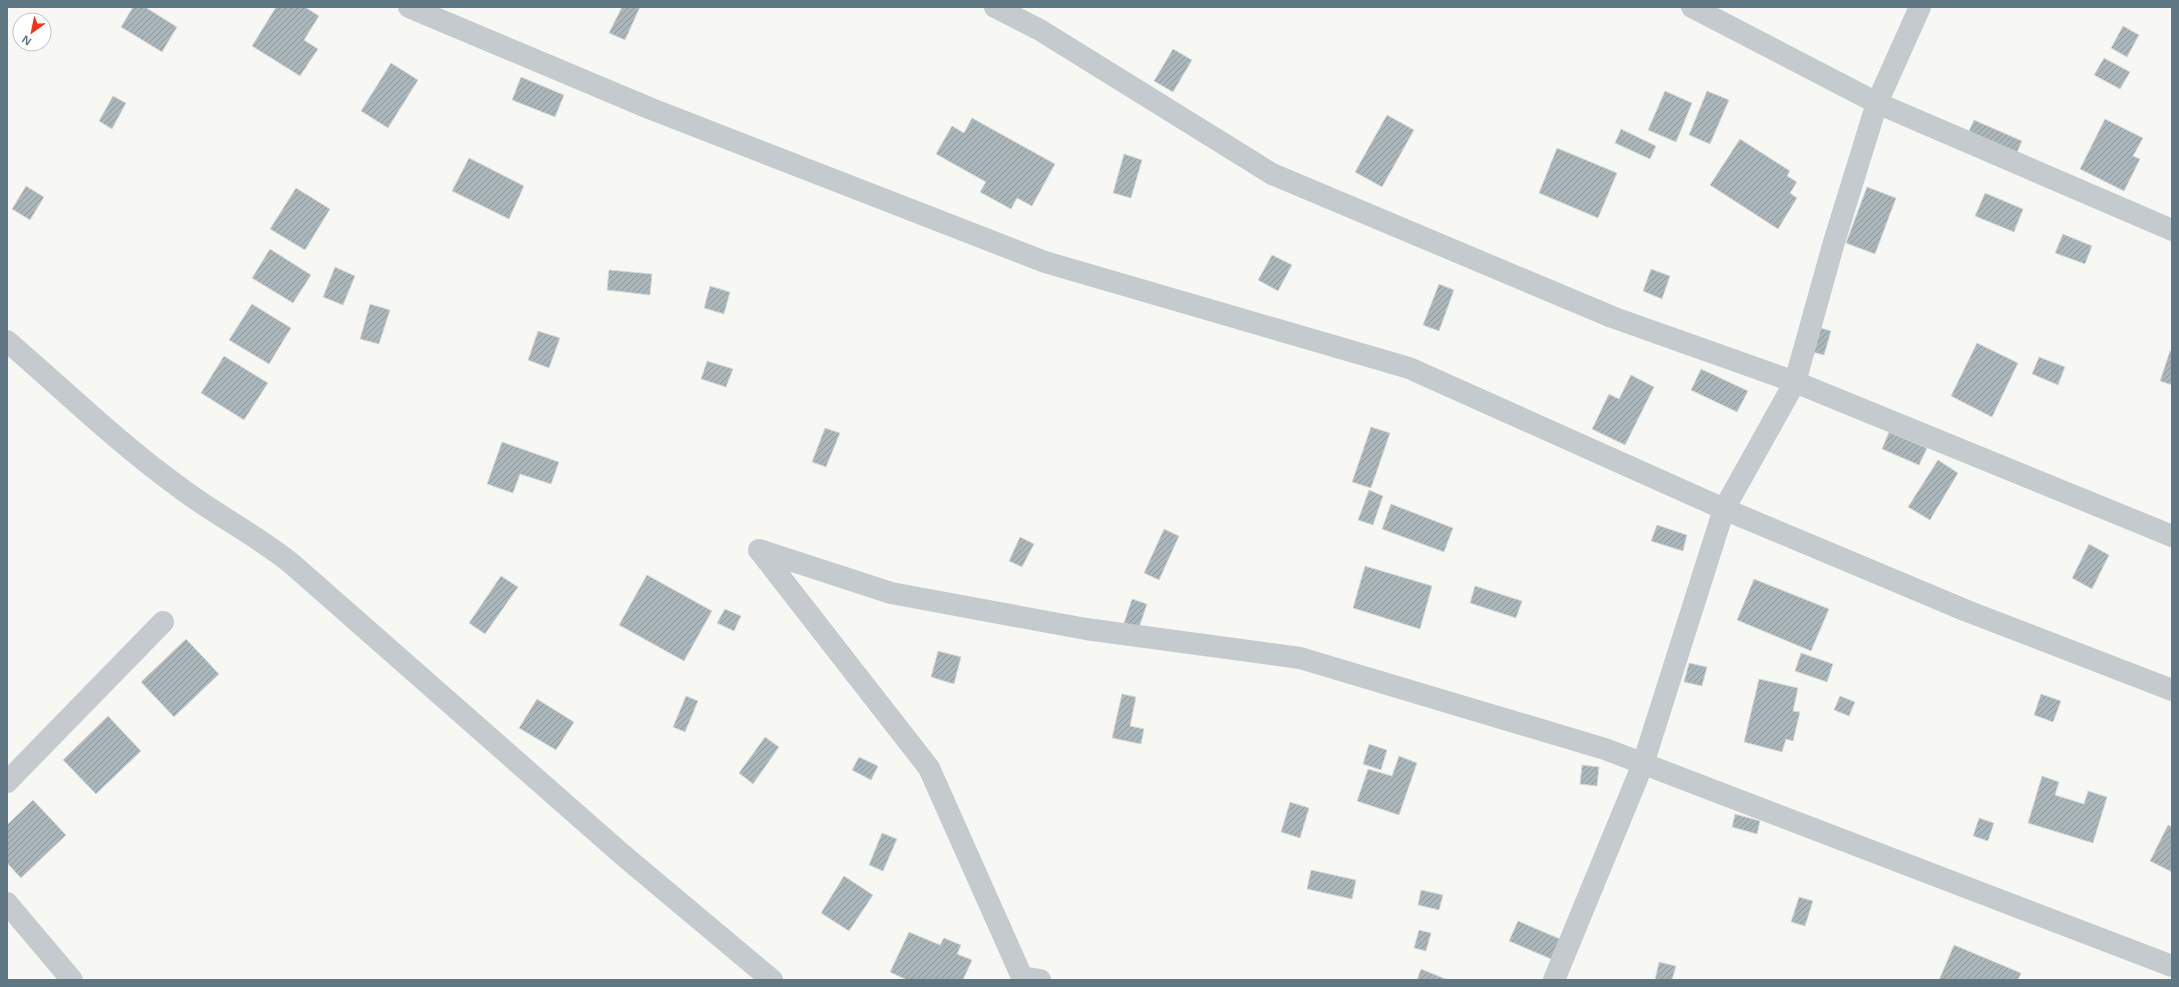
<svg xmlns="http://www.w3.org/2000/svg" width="2179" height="987" viewBox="0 0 2179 987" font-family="'Open Sans',sans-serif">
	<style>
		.building { fill: url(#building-hatch); stroke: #d9d9d6 }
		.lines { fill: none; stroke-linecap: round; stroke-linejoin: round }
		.minor { stroke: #c4cacd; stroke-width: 22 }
	</style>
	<defs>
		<pattern id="building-hatch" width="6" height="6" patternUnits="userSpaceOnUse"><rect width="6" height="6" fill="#aab6ba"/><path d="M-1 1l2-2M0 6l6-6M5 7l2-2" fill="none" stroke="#8e999d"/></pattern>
	</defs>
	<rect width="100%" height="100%" fill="#f7f7f4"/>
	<!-- building -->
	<path class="building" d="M133 7H145L177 27 162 52 121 27Z
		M276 7H305L319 16 304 40 318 49 300 76 252 46Z
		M622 7H640L625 40 609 33Z
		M2123 26 2139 35 2127 57 2111 48Z
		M1173 49 1192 60 1173 92 1154 81Z
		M2104 58 2130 72 2120 89 2094 75Z
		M391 63 418 80 388 128 361 111Z
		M521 77 564 95 555 117 512 100Z
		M1665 91 1692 103 1676 142 1648 130Z
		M1707 91 1729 100 1710 144 1689 135Z
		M113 96 126 103 112 129 99 121Z
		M1387 115 1414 130 1382 187 1355 172Z
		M972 118 1055 164 1032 206 1017 198 1011 209 980 192 986 182 936 154 952 126 964 133Z
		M2105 119 2143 138 2133 156 2140 159 2124 191 2080 169Z
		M1974 120 2022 141 2014 159 1966 138Z
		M1621 129 1656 146 1650 159 1615 143Z
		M1740 139 1790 171 1787 176 1797 182 1790 193 1797 198 1778 229 1710 185Z
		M1557 148 1617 173 1598 218 1539 193Z
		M1124 154 1142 160 1131 198 1113 193Z
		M469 158 524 186 509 219 452 191Z
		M26 186 44 197 30 220 12 209Z
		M1867 187 1896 198 1875 254 1846 243Z
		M296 188 330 209 305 250 270 229Z
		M1985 193 2023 209 2014 232 1975 216Z
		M2063 234 2092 246 2085 264 2055 253Z
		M270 249 311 275 293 303 252 278Z
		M1272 255 1292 265 1278 291 1258 280Z
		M335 267 355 276 343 305 323 297Z
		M1651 269 1670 276 1662 299 1643 291Z
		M609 270 652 274 650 295 607 290Z
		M1439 284 1454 290 1439 331 1423 325Z
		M710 286 730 292 724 314 704 308Z
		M252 304 291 328 269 364 229 340Z
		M370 304 390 310 379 344 360 339Z
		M1814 326 1831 331 1824 355 1808 351Z
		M538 331 560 338 549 368 528 360Z
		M1977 343 2018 363 1992 417 1951 396Z
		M2170 351H2172V385L2160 381Z
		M224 356 268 383 244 420 201 393Z
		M2039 357 2065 367 2058 385 2032 374Z
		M707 361 733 369 726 387 701 379Z
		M1701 369 1748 391 1737 412 1691 390Z
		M1631 375 1654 387 1625 445 1592 429 1609 394 1619 399Z
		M1371 427 1390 433 1371 488 1352 482Z
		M825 428 840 433 826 467 812 462Z
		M1889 432 1927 448 1919 465 1882 449Z
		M502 442 559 462 551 484 520 474 513 493 487 484Z
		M1938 460 1958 473 1930 520 1908 507Z
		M1369 490 1383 496 1373 525 1358 520Z
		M1391 504 1453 528 1444 552 1382 529Z
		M1657 525 1687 535 1683 551 1651 541Z
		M1164 529 1179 536 1159 580 1144 573Z
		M1020 537 1034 544 1022 567 1009 561Z
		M2089 544 2109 555 2092 589 2072 578Z
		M1365 566 1432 586 1420 629 1353 608Z
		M647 575 712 611 684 661 619 625Z
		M501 576 518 587 485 634 469 623Z
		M1754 579 1829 609 1811 651 1737 620Z
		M1475 586 1522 601 1516 618 1470 603Z
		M1132 599 1147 604 1139 628 1124 623Z
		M725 609 741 616 734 631 717 623Z
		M186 639 219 674 174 717 141 682Z
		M938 651 961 657 954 684 931 677Z
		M1801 653 1833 664 1827 682 1795 671Z
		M1689 663 1707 667 1702 686 1684 682Z
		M1759 679 1798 688 1793 711 1800 712 1793 741 1786 739 1782 752 1744 742Z
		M1122 694 1136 697 1130 726 1144 729 1141 744 1112 738Z
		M2041 694 2061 701 2053 722 2034 715Z
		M686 696 698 701 685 732 673 727Z
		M1840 696 1855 702 1849 716 1834 710Z
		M537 699 574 722 556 750 519 728Z
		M108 716 141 751 96 794 63 760Z
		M765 737 779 747 753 784 739 773Z
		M1369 744 1387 750 1381 770 1363 764Z
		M1399 756 1417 763 1399 815 1357 801 1368 769 1392 776Z
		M859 757 878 766 871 780 852 770Z
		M1582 765 1599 767 1597 786 1580 784Z
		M2042 776 2059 782 2055 795 2084 804 2088 791 2107 797 2093 843 2028 823Z
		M33 800 66 835 21 878 7 863V825Z
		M1290 802 1309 808 1300 838 1281 832Z
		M1735 814 1760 821 1757 834 1732 827Z
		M1979 818 1994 823 1988 841 1973 836Z
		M2168 825 2172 827V872L2150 861Z
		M882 833 897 839 883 871 869 865Z
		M1311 870 1356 880 1352 899 1307 889Z
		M844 876 873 895 849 931 821 913Z
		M1421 890 1443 895 1439 910 1418 905Z
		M1799 897 1813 901 1805 926 1791 922Z
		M1518 921 1560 939 1551 959 1509 941Z
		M1419 930 1431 933 1426 951 1414 948Z
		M909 932 940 945 944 938 961 945 957 954 972 960 963 980H907L890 972Z
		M1954 945 2021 973 2018 980H1939Z
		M1659 962 1676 966 1672 980H1655Z
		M1421 969 1448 980H1417Z"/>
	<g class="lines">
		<!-- minor -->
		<path class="minor" d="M409 7 649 108 1045 262 1409 368 1724 509 1967 611 2172 690
			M995 7 1040 30 1272 174 1612 317 1795 382 1724 509 1643 764 1554 980
			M1692 7 1877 103 1920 7
			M2172 230 1877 103 1834 242 1795 382 2172 536
			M7 341C64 390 118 443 179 487 215 515 257 535 292 564L624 856 772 980
			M7 782 163 622
			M7 903 72 980
			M1040 980 1022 977 929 768 759 550 891 593 1086 629 1300 658 1605 749 2172 966"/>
	</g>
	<!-- border -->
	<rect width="2179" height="987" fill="none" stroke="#5f7782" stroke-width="16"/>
	<!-- north arrow -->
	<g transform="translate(32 32) rotate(213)"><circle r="19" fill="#ffffff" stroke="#bfc9cd"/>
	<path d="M0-3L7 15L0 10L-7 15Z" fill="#f43217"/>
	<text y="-6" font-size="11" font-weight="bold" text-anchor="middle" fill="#5f7782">N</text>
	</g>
</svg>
